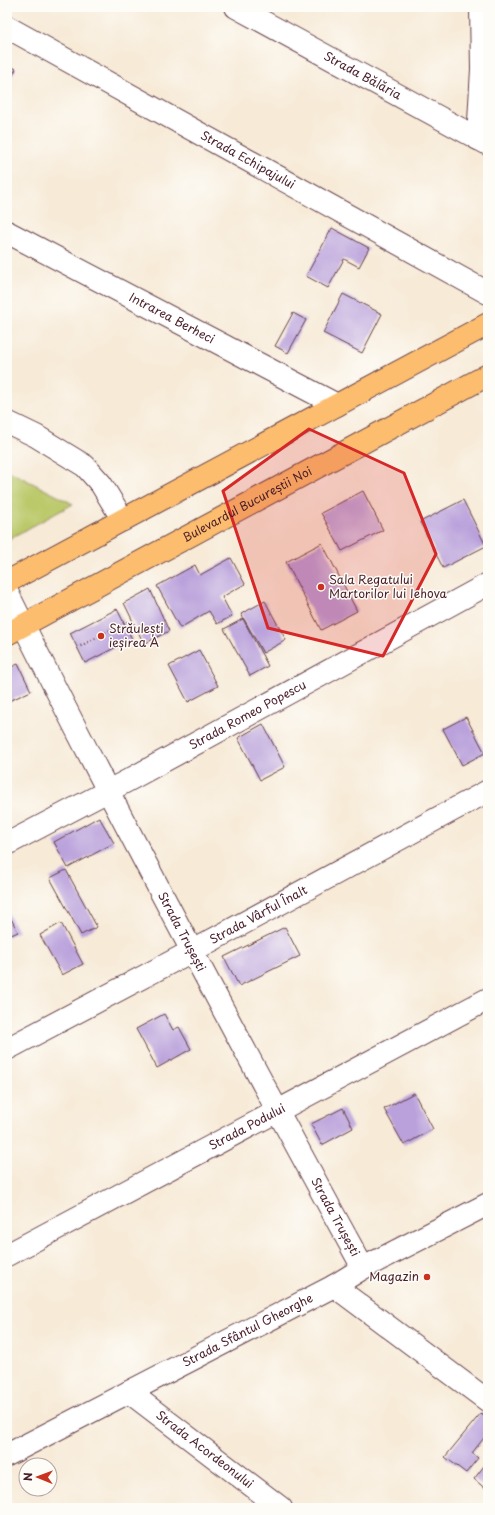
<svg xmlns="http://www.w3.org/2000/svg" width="495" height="1515" viewBox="0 0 495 1515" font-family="'Playpen Sans',sans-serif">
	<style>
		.green { fill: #bbc96b; stroke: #82744b }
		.building { fill: #baa1db }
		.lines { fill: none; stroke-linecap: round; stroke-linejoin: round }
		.minor-casing { stroke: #643d45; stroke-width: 24 }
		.major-casing { stroke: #643d45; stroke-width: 24 }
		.path { stroke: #643d45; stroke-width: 2.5; stroke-dasharray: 1 3; stroke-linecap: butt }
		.minor { stroke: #fff; stroke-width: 22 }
		.major { stroke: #fcbd6e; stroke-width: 22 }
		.marked { fill: #d62828; fill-opacity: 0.2; stroke: #d62828; stroke-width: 3; stroke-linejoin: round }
		.poi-dot { fill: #c8321e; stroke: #fdfcf7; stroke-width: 1.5 }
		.labels { text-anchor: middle; stroke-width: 3; stroke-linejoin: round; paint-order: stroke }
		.street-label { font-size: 12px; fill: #4a1f2b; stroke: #fdfcf7 }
		.poi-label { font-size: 12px; fill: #4a1f2b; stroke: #fdfcf7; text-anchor: start }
	</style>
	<rect width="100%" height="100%" fill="#fdfcf7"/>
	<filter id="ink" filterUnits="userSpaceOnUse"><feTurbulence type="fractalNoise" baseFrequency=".025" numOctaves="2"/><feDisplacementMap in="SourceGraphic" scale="8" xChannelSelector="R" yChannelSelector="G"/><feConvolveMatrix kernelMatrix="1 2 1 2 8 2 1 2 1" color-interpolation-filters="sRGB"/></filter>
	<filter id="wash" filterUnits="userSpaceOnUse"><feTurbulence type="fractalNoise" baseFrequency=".012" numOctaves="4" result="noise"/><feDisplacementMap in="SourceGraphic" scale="16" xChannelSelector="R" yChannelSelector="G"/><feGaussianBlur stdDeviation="0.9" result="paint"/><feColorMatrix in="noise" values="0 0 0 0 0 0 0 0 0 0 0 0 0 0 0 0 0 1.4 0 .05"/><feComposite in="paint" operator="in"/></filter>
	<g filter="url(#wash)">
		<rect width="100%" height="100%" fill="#f7ead7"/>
		<!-- green -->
		<path class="green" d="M7 470 73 504 7 540Z"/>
		<g id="blocks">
			<!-- building -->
			<path class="building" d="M7 64 16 69 7 86Z
				M332 228 369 248 359 267 344 259 328 288 306 276Z
				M343 294 382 314 362 353 323 333Z
				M293 313 306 320 288 353 275 346Z
				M363 491 383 530 342 551 321 513Z
				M463 500 486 546 443 568 420 522Z
				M322 543 357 611 321 630 286 562Z
				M231 558 245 584 222 597 232 616 217 624 209 611 180 628 157 586 195 565 200 575Z
				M150 589 169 631 144 644 124 603Z
				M265 601 286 640 263 653 241 614Z
				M117 609 132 639 85 663 70 633Z
				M243 619 268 666 250 676 224 629Z
				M199 650 218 686 188 702 169 666Z
				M18 664 31 691 7 702V669Z
				M466 717 485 753 462 765 443 729Z
				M263 724 285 767 260 780 238 738Z
				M99 817 114 843 68 868 54 842Z
				M66 870 97 927 81 935 50 878Z
				M7 911 18 932 7 937Z
				M61 923 83 964 62 975 40 935Z
				M285 927 300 956 239 986 224 957Z
				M164 1014 173 1030 179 1027 191 1049 157 1068 136 1029Z
				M414 1093 433 1129 404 1145 384 1109Z
				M343 1108 353 1128 322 1145 311 1124Z
				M481 1413 488 1418V1433L472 1453 478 1458 466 1473 445 1457Z
				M488 1461V1491L474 1479Z"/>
		</g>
	</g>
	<g filter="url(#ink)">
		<use href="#blocks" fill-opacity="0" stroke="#643d45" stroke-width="1"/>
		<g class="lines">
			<!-- minor casing -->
			<g class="minor-casing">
				<g id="minor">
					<path id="s1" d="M236 7 488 144"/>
					<path id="s2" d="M7 27 488 293"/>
					<path d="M478 139 482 69 481 7"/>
					<path id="s3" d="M7 232 337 405"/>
					<path d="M7 422 36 436 85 466 101 484 123 520"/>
					<path id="s4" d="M7 592C120 820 241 1045 363 1268"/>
					<path id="s5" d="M7 844 127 781 488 584"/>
					<path id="s6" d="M7 1049 192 951 488 791"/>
					<path id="s7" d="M7 1255 488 999"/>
					<path d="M334 1286 488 1401"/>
					<path id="s8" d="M129 1392 281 1508"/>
					<path id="s9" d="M7 1455 334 1286 363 1268 488 1204"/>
				</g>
			</g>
			<!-- major casing -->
			<g class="major-casing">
				<g id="major">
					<path d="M7 582 488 324"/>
					<path id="s10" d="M7 634 488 375"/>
				</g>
			</g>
			<!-- path -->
			<path class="path" d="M77 648 129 620"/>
			<!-- minor -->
			<use href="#minor" class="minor"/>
			<!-- major -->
			<use href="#major" class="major"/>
		</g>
	</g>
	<!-- marked area -->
	<path class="marked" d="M309 429 404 473 436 554 383 656 268 628 223 491Z"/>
	<!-- markers -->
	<g class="poi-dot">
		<circle cx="321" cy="587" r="4"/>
		<circle cx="101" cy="636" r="4"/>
		<circle cx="427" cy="1277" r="4"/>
	</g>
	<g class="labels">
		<!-- street labels -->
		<g class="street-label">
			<text dy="4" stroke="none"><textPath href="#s1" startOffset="144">Strada Bălăria</textPath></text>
			<text dy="4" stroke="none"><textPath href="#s2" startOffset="275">Strada Echipajului</textPath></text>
			<text dy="4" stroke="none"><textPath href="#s3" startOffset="186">Intrarea Berheci</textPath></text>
			<text dy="4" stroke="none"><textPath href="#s10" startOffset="273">Bulevardul Bucureștii Noi</textPath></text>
			<text dy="4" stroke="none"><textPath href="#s5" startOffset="273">Strada Romeo Popescu</textPath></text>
			<text dy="4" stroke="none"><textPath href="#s6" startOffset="285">Strada Vârful Înalt</textPath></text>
			<text dy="4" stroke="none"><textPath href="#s4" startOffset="382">Strada Trușești</textPath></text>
			<text dy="4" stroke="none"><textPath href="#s7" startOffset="272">Strada Podului</textPath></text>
			<text dy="4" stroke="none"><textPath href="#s4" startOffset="706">Strada Trușești</textPath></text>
			<text dy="4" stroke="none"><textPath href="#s9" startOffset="271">Strada Sfântul Gheorghe</textPath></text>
			<text dy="4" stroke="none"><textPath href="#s8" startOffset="95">Strada Acordeonului</textPath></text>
		</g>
		<!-- poi labels -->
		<g class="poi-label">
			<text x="329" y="584">Sala Regatului<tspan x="329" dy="14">Martorilor lui Iehova</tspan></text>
			<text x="109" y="633">Străulești<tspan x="109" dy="14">ieșirea A</tspan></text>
			<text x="419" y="1281" text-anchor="end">Magazin</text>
		</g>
	</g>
	<!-- margin -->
	<rect width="495" height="1515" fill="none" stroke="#fdfcf7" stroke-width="24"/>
	<!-- north arrow -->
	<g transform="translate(38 1477) rotate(271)"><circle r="19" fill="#fdfcf7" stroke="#b5a4a5"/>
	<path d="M0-3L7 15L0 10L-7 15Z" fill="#c8321e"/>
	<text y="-6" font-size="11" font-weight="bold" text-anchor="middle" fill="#4a1f2b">N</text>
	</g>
</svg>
